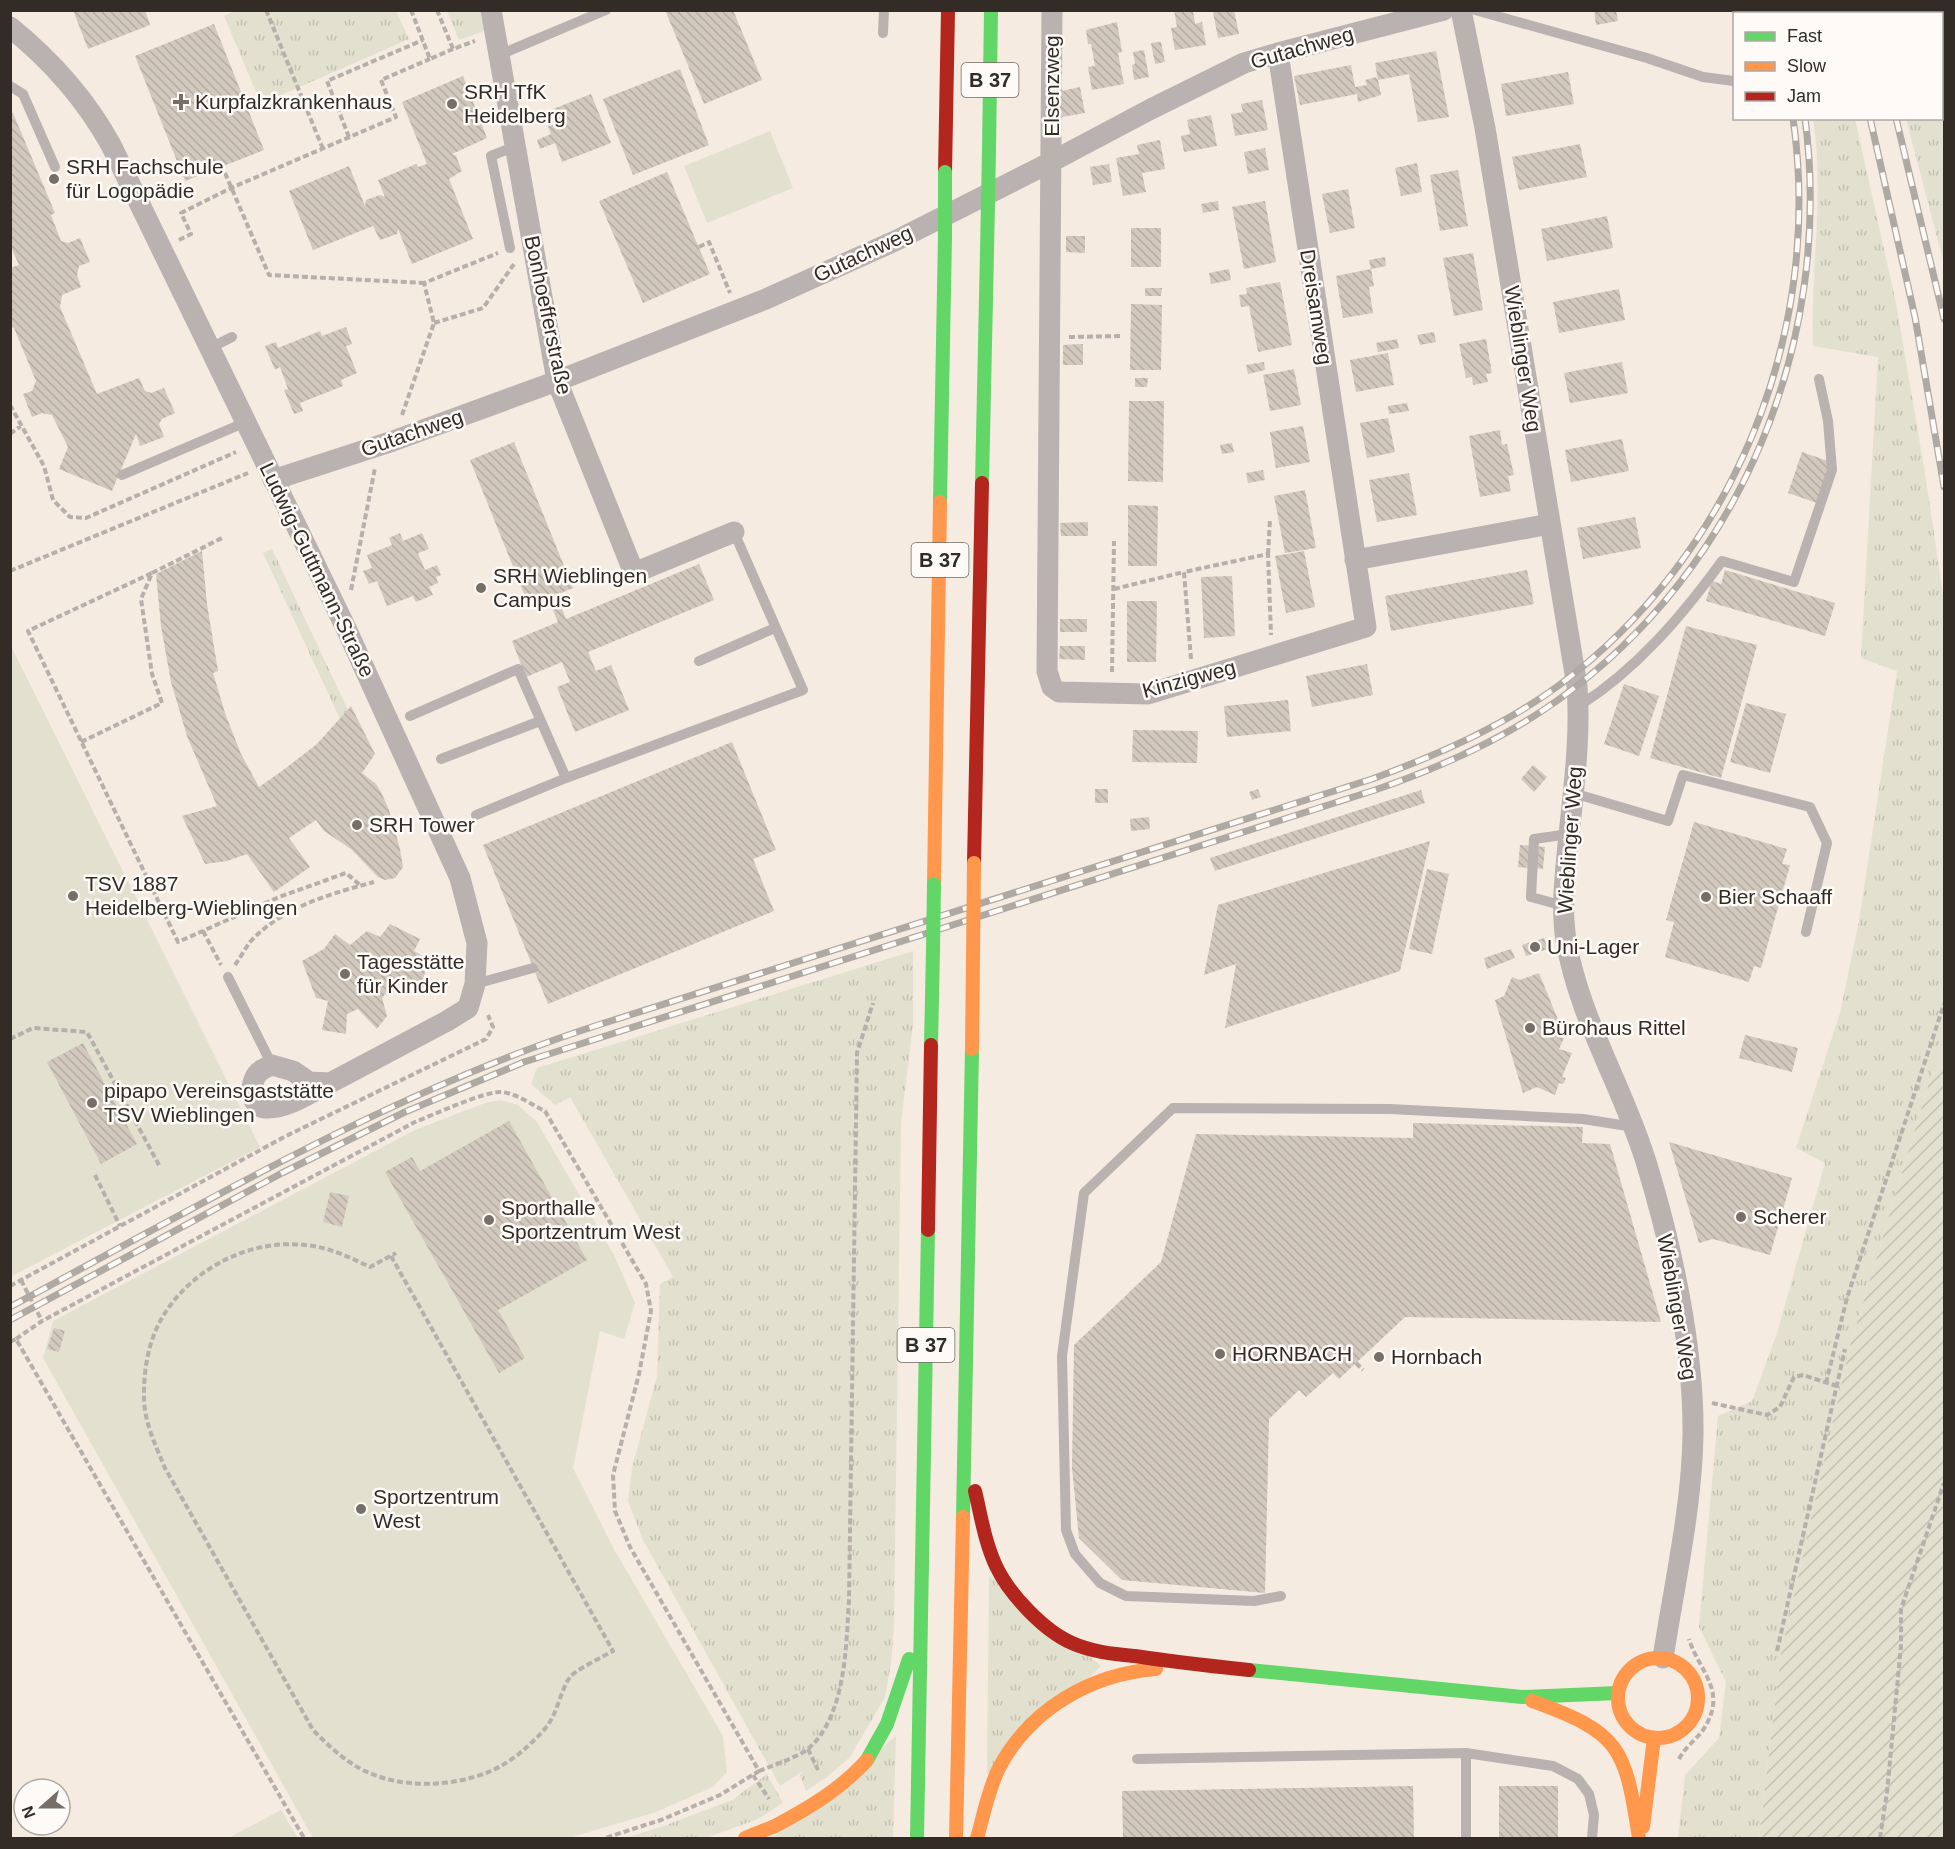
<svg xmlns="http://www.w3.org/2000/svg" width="1955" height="1849" viewBox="0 0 1955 1849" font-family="Helvetica,sans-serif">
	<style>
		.grass { fill: url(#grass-tufts) }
		.garden { fill: url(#garden-furrows) }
		.pitch { fill: #e2e1cf }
		.building { fill: url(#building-back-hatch) }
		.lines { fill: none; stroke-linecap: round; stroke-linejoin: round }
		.path { stroke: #b6afab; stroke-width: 4; stroke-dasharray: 6 3; stroke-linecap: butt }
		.lane { stroke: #bab2b0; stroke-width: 10 }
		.street { stroke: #bab2b0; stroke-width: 21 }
		.fast { stroke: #63d668; stroke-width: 14 }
		.slow { stroke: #ff974d; stroke-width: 14 }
		.jam { stroke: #b3261e; stroke-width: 14 }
		.rail-casing { stroke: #afa9a4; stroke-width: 7 }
		.rail { stroke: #fefaf7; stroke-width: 4.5; stroke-dasharray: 14; stroke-linecap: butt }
		.fast-bridge { stroke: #63d668; stroke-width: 14 }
		.slow-bridge { stroke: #ff974d; stroke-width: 14 }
		.poi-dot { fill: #776f67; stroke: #fefaf7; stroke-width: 2 }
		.labels { text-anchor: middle; stroke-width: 5; stroke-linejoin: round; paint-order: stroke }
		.shield { fill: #fefaf7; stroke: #706a65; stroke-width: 1.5 }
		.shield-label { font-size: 20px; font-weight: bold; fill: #332c26 }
		.street-label { font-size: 21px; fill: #332c26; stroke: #fefaf7 }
		.poi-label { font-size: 21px; fill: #332c26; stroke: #fefaf7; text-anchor: start }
	</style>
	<defs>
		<pattern id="grass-tufts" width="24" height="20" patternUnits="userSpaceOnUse" patternTransform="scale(1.5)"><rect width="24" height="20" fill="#e2e1cf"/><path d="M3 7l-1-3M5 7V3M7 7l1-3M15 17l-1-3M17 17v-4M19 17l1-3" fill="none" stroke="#c2c1b2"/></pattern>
		<pattern id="garden-furrows" width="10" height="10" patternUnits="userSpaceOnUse" patternTransform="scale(1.5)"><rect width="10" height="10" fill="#e2e1cf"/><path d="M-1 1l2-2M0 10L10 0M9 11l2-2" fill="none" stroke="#c2c1b2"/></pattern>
		<pattern id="building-back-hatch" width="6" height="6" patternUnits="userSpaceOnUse" patternTransform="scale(1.5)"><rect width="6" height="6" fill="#d2c8bd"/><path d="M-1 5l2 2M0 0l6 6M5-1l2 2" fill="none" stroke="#b5aca2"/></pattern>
	</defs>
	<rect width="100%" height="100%" fill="#f5ebe1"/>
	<!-- grass -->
	<path class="grass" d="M235 11H396L409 39 261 104 224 16Z
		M447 11H483L487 30 459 40Z
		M1880 11H1944V32L1942 31V14H1880Z
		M1942 60 1944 64V264L1906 119 1942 118Z
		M1813 119H1855L1896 303 1926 479 1944 602V1066H1934L1849 1350 1781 1653 1759 1838H1678L1685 1775 1719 1738 1726 1682 1699 1627 1718 1416 1752 1401 1777 1333 1825 1163 1796 1148 1840 1013 1859 921 1897 671 1861 658 1878 357 1813 346C1810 270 1825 194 1813 119Z
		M272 549 348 710 340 719 263 553Z
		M913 951V1025L901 1123 894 1626 891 1664 885 1697 850 1757 827 1777 806 1791 800 1775 803 1771 780 1786 643 1540 628 1501 632 1468 657 1376 660 1284 673 1277 570 1097 555 1105 531 1084 537 1068Z
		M989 1575 1101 1666 987 1775Z
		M896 1736 893 1838H772Z
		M767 1774 783 1803 758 1819 706 1838H625L661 1827 732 1800Z"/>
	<!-- garden -->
	<path class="garden" d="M1934 1066H1944V1838H1759L1781 1653 1849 1350Z"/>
	<!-- pitch -->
	<path class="pitch" d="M770 131 793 188 707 223 684 166Z
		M11 646 260 1147 10 1277Z
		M500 1100 518 1105 537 1122 614 1255 635 1303 624 1339 600 1331 573 1468 615 1551 723 1736 727 1772 713 1787 656 1812 569 1838H313L43 1358 53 1321 415 1130 485 1103Z
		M281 1810 298 1838H234L232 1836Z"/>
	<!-- building -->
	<path class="building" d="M73 10H145L150 25 88 49Z
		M665 10H733L762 80 704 104Z
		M1174 10H1193L1195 24 1202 22 1206 45 1175 50 1171 28 1177 27Z
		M1223 10H1234L1239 34 1218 38 1213 12Z
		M1594 10H1616L1618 21 1596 25Z
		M1117 22 1122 52 1118 53 1124 84 1092 90 1088 67 1095 66 1091 44H1088L1086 30Z
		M214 24 264 150 185 181 135 56Z
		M1161 42 1165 62 1155 64 1151 43Z
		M1144 50 1149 77 1134 80 1132 65 1135 64 1133 52Z
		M1436 51 1449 117 1418 122 1409 74 1378 80 1375 63Z
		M1351 65 1355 87 1367 85 1365 80 1376 77 1378 80 1381 95 1358 102 1357 94 1300 105 1294 76Z
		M680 69 709 145 633 175 603 99Z
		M1568 72 1574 104 1506 116 1501 84Z
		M463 76 487 138 452 154 456 156 462 171 449 179 473 239 412 264 398 229 397 234 380 240 373 226 313 250 289 191 349 166 365 206 366 200 380 195 385 197 378 180 416 164 418 167 427 164 402 102Z
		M1080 87 1085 113 1062 117 1057 92Z
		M591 94 611 143 562 162 555 143 540 149 537 140 551 134 543 113Z
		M1262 100 1268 130 1235 136 1231 114 1243 112 1241 104Z
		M10 112 13 113 55 213 51 215 61 241 68 243 80 238 90 262 79 266 77 275 81 287 62 295 60 307 97 394 139 378 145 391 151 393 164 388 175 413 162 419 159 424 164 437 140 446 136 434 112 491 59 469 68 447 52 415 42 413 32 417 23 394 32 391 36 381 14 328 10 326V268L19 265 10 245Z
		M1211 115 1217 146 1184 152 1181 136 1190 134 1187 120Z
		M1160 140 1165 169 1142 173 1146 192 1123 196 1116 158 1139 154 1137 145Z
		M1580 144 1587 177 1519 190 1512 157Z
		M1265 148 1269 170 1248 174 1244 152Z
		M1417 163 1422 192 1401 196 1395 168Z
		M1109 164 1112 182 1093 185 1090 167Z
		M1458 170 1468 226 1440 231 1430 175Z
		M667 172 710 274 643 303 599 201Z
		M1348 189 1355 228 1330 233 1322 194Z
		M1218 201 1219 210 1203 213 1201 204Z
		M1265 201 1276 262 1244 269 1232 207Z
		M1607 216 1613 248 1547 261 1541 229Z
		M1131 228H1161V267H1131Z
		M1066 236H1085V253L1066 252Z
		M1473 253 1483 310 1454 316 1443 258Z
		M1385 257 1386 266 1371 269 1369 260Z
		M1229 269 1231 280 1211 284 1209 273Z
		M1371 269 1374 286 1369 287 1373 313 1343 318 1336 276Z
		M1280 282 1292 345 1258 352 1249 306 1241 307 1239 295 1247 294 1246 288Z
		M1145 288H1162L1161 296H1145Z
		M1619 289 1625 320 1559 333 1553 302Z
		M1131 304 1162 305 1161 370H1130Z
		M346 327 352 344 346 346 357 373 341 380 343 386 300 403 303 411 294 414 284 390 288 389 280 367 275 370 265 346 276 342 278 348 320 331 322 336Z
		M1434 332 1436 342 1420 345 1417 335Z
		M1397 339 1399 348 1378 352 1376 343Z
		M1486 339 1492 373 1486 374 1488 382 1473 385 1472 377 1466 378 1459 344Z
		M1083 344V365H1063V345Z
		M1388 353 1394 385 1356 392 1350 360Z
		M1264 362 1265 370 1248 374 1246 365Z
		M1622 362 1628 393 1570 403 1564 373Z
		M1294 369 1301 405 1270 411 1263 375Z
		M1135 378H1148L1147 387H1135Z
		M1129 401H1164L1163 482 1128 481Z
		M1407 403 1409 411 1389 414 1388 406Z
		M1388 418 1395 452 1367 458 1360 423Z
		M1303 426 1310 462 1276 468 1270 432Z
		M1500 430 1502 445 1507 444 1514 475 1508 476 1511 491 1480 497 1469 436Z
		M1622 439 1629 471 1571 482 1565 450Z
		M514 442 573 588 556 595 566 619 699 564 714 600 588 652 596 671 611 665 629 710 575 732 557 687 570 682 562 662 526 677 512 641 558 622 548 598 529 606 470 460Z
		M1232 443 1234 452 1222 454 1220 445Z
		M1802 452 1831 462 1817 503 1788 493Z
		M1263 470 1265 480 1248 483 1246 473Z
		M1409 473 1417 515 1377 522 1369 480Z
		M1305 490 1316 548 1285 553 1274 496Z
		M1128 505 1158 506 1157 566H1128Z
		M1635 517 1641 548 1583 559 1577 528Z
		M1088 522V536H1061L1060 523Z
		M400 533 403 541 422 533 429 549 418 553 425 570 437 565 441 575 436 577 438 583 429 587 433 595 416 602 413 596 387 606 377 581 369 584 363 571 372 568 367 555 392 545 389 538Z
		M202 551 207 604 218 671 213 673 226 716 241 754 259 787 282 771 317 744 351 706 375 754 362 773 376 784 381 792 389 810 400 849 403 867 395 878 385 880 378 877 351 849 324 831 316 820 289 838 310 867 274 892 247 854 227 861 205 864 182 816 217 806 187 736 171 682 161 626 156 574Z
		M1304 551 1315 607 1286 613 1275 556Z
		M1527 570 1534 604 1391 631 1385 596Z
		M1725 570 1835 603 1825 636 1706 601 1712 581 1721 584Z
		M1232 576 1235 636 1204 638 1201 577Z
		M1127 601H1157L1156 662H1127Z
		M1060 619H1087V632H1060Z
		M1686 626 1757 645 1721 778 1650 758Z
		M1060 646H1085V660L1059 659Z
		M1367 664 1373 695 1312 707 1306 676Z
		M1624 684 1659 696 1639 756 1604 744Z
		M1288 700 1291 731 1227 737 1224 706Z
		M1746 703 1786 714 1770 773 1730 762Z
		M1133 730 1198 731 1197 763 1132 762Z
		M732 742 776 850 753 859 774 911 548 1004 483 845Z
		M1533 765 1547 777 1534 792 1521 779Z
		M1095 789H1108V803H1095Z
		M1258 789 1261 797 1252 800 1249 792Z
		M1421 790 1425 803 1215 871 1210 858Z
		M1149 817 1150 829 1131 831 1130 819Z
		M1694 822 1787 849 1782 864 1790 865 1761 968 1754 966 1749 982 1665 957 1674 922 1666 920Z
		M1430 841 1400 971 1225 1028 1236 964 1204 975 1218 905Z
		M1520 845 1545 847 1543 869 1518 867Z
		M1427 869 1449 874 1432 954 1409 949Z
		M390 924 420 939 414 951 428 959 423 980 404 987 397 981 382 998 387 1016 377 1029 358 1009 347 1014 346 1034 322 1030 328 1001 316 998 302 961 324 949 335 934 350 945 367 931 380 937Z
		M1544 938 1548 949 1526 956 1522 945Z
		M1511 949 1515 958 1487 969 1484 958Z
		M1539 973 1559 1022 1554 1034 1564 1038 1559 1049 1572 1053 1562 1077 1566 1078 1563 1084 1559 1083 1555 1095 1537 1087 1523 1093 1495 1000 1504 996 1512 977 1520 980Z
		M1745 1035 1798 1048 1792 1072 1739 1058Z
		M83 1043 137 1144 101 1164 47 1062Z
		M509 1121 587 1260 498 1310 525 1358 499 1373 385 1172 412 1157 420 1171Z
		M1413 1123 1583 1127 1582 1143 1610 1144 1661 1322 1405 1317 1339 1379 1333 1373 1306 1397 1299 1390 1269 1419 1265 1593 1122 1580 1079 1538 1072 1468 1074 1345 1161 1262 1196 1134 1413 1138Z
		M1669 1142 1792 1178 1770 1255 1713 1239 1699 1243Z
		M330 1192 349 1196 342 1227 323 1222Z
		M54 1328 65 1331 59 1352 47 1349Z
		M1413 1786 1414 1838H1123L1122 1791Z
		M1499 1786H1558V1838H1499Z"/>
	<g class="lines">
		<!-- path -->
		<path class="path" d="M266 10 323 149
			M411 10 430 59 453 49
			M437 10 453 49 475 41
			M1904 10 1905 14
			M1942 41 1944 42
			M349 137 327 81 423 40
			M225 173 269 275 424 283
			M179 240 191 234 181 213 231 188 396 117 381 80 430 59
			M699 247 709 242 730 293
			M434 323 483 308 514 264
			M1069 337 1123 336
			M10 405 44 466 53 500 70 517 86 518 236 452
			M402 415 434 323 424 283 498 253
			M10 434 21 426
			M1268 554 1270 519
			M10 571 248 473
			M152 573 224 537
			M1114 589 1184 572
			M351 590 375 468
			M1191 659 1184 572 1268 554 1271 635
			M1112 672 1114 541
			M81 742 162 703 152 674 141 599 152 573 28 631 178 942 279 897 346 873 360 885
			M203 931 221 965
			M235 965C240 958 245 949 250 942 282 907 330 894 374 882
			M10 1039 33 1028 87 1032 159 1165
			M95 1175 120 1226
			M391 1256 613 1651C604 1656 574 1671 570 1677 559 1693 558 1715 543 1731 529 1746 513 1761 493 1770 451 1789 391 1790 351 1763 337 1754 325 1742 313 1730L165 1468C155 1444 143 1420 144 1393 144 1365 150 1334 167 1310 197 1266 252 1239 305 1245 329 1247 349 1257 370 1267L396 1253
			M21 1280 42 1321
			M10 1286 286 1136 486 1039 493 1027 488 1015
			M16 1339 42 1321 415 1122C433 1115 485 1091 501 1092 516 1093 532 1105 545 1111L646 1284 651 1311 639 1374 613 1475 615 1511 630 1547 759 1771 720 1795 661 1820 605 1838
			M10 1342 16 1339 304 1838
			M1356 1363 1363 1370
			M1826 1383 1847 1298 1944 1004
			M1712 1403 1767 1415 1780 1407 1794 1377 1803 1375 1837 1386
			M1777 1651 1845 1349
			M808 1749 818 1770
			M1679 1759C1685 1747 1696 1740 1703 1730 1729 1691 1699 1672 1689 1639
			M759 1771C771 1766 801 1756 809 1748 846 1715 846 1646 849 1600L857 1053 873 1003
			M753 1775 769 1799
			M1880 1838 1887 1792 1901 1646V1609L1944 1483"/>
		<!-- lane -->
		<path class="lane" d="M1475 10 1647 58 1703 77 1734 81
			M883 33 884 10
			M499 55 606 10
			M10 86 23 94 55 167
			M510 248 491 156 516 146
			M210 348 232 337
			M122 475 246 422
			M699 661 775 628
			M1579 706C1637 669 1682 616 1722 561L1794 582 1832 470 1828 421 1819 379
			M410 716 518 669 566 778
			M441 759 540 721
			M1573 793 1668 821 1683 775 1810 807 1827 843 1806 932
			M476 815 566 778 803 690 734 532
			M1564 906 1531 897 1534 839 1569 834
			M228 977 272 1065
			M475 984 533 968
			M1281 1596 1254 1601 1126 1596 1100 1583 1075 1554 1066 1530 1062 1356 1084 1193 1173 1108 1390 1109 1583 1119 1634 1127
			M1137 1759 1466 1753 1553 1766 1578 1779 1589 1794 1594 1815 1592 1838
			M1466 1838V1753"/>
		<!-- street -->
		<path class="street" d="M491 10 557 381 634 573 734 532
			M1052 10 1047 671 1052 687 1059 692 1148 694 1366 627 1278 53
			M1461 10 1485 128 1577 686C1581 738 1573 793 1568 845 1565 876 1561 908 1566 940 1579 1019 1624 1088 1647 1165 1672 1247 1694 1349 1693 1435 1692 1507 1674 1586 1663 1658
			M10 27C52 61 85 98 111 145L345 626 460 878 477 943 475 984 468 1008 447 1021 330 1083 309 1082 293 1071 272 1065C268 1067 262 1069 259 1072 248 1083 249 1109 268 1108 289 1108 311 1092 330 1083
			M273 480 393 441 557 381 766 299 897 240 1051 162 1151 109 1244 63 1278 53 1444 10
			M1355 560 1550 524"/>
		<!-- fast -->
		<path class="fast" d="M989 150 991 10
			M982 483 987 252
			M940 502 945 236
			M931 1045 933 950
			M963 1517 972 1049
			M1249 1670 1522 1697 1618 1693
			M867 1760 887 1724 909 1659
			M917 1838 928 1230"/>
		<!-- slow -->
		<path class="slow" d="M934 884 940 502
			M1618 1698a40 40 0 1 1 80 0a40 40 0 1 1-80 0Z
			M1532 1701C1621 1733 1625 1747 1639 1838
			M1643 1827 1654 1738
			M745 1838 775 1826
			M956 1838 963 1517
			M977 1838C984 1814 988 1790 999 1768 1030 1709 1091 1674 1156 1669"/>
		<!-- jam -->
		<path class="jam" d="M945 172 948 10
			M974 863 982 483
			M928 1230 931 1045
			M975 1491C981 1516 985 1543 996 1566 1009 1594 1044 1631 1072 1643 1092 1652 1114 1654 1135 1656 1173 1662 1211 1666 1249 1670"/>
		<!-- rail casing -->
		<g class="rail-casing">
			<path id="rail" d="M1767 10 1768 14
				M1780 10V14
				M1844 10 1845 14
				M1868 10 1869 14
				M1870 118 1915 317 1944 487
				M1896 118 1944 319
				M10 1307C201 1205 391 1092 598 1025L1372 779C1437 755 1502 727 1558 686 1733 556 1824 334 1793 118
				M10 1320 282 1173 405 1112 524 1062 1375 790C1439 768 1502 740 1558 700 1741 569 1834 341 1805 118"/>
		</g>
		<!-- rail -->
		<use href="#rail" class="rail"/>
		<!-- fast-bridge -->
		<path class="fast-bridge" d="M945 172V236
			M987 252 989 150
			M933 950 934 884"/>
		<!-- slow-bridge -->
		<path class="slow-bridge" d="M972 1049 974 863
			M775 1826C809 1808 841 1789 867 1760"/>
	</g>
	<!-- markers -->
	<g class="poi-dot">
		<path d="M178 93h6v6h6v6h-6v6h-6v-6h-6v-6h6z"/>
		<circle cx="452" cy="104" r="6"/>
		<circle cx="54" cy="179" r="6"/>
		<circle cx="481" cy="588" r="6"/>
		<circle cx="357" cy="825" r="6"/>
		<circle cx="73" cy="896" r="6"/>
		<circle cx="1706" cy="897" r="6"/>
		<circle cx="1535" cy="947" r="6"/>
		<circle cx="345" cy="974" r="6"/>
		<circle cx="1530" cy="1028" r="6"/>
		<circle cx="92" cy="1103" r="6"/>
		<circle cx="1741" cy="1217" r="6"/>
		<circle cx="489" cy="1220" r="6"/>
		<circle cx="1220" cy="1354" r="6"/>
		<circle cx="1379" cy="1357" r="6"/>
		<circle cx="361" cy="1509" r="6"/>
	</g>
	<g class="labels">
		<!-- shield labels -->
		<g class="shield">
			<rect x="961.5" y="63" width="57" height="34" rx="4.5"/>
			<rect x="911.5" y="543" width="57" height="34" rx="4.5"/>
			<rect x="897.5" y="1328" width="57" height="34" rx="4.5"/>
		</g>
		<g class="shield-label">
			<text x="990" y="87">B 37</text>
			<text x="940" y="567">B 37</text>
			<text x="926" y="1352">B 37</text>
		</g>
		<!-- street labels -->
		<g class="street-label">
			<text transform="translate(1302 48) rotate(-16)" y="7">Gutachweg</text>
			<text transform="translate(1052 86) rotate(-90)" y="7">Elsenzweg</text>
			<text transform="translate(863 254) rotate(-25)" y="7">Gutachweg</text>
			<text transform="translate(1316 307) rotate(81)" y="7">Dreisamweg</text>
			<text transform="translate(548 315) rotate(78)" y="7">Bonhoefferstraße</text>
			<text transform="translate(1523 359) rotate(81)" y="7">Wieblinger Weg</text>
			<text transform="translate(412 433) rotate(-19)" y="7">Gutachweg</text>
			<text transform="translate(317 570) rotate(64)" y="7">Ludwig-Guttmann-Straße</text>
			<text transform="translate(1189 679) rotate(-15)" y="7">Kinzigweg</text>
			<text transform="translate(1570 840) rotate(-86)" y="7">Wieblinger Weg</text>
			<text transform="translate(1677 1307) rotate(80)" y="7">Wieblinger Weg</text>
		</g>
		<!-- poi labels -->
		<g class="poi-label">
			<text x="464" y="99">SRH TfK<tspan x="464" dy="24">Heidelberg</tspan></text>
			<text x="195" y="109">Kurpfalzkrankenhaus</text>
			<text x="66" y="174">SRH Fachschule<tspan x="66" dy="24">für Logopädie</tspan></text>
			<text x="493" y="583">SRH Wieblingen<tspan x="493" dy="24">Campus</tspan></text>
			<text x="369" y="832">SRH Tower</text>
			<text x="85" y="891">TSV 1887<tspan x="85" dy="24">Heidelberg-Wieblingen</tspan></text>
			<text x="1718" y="904">Bier Schaaff</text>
			<text x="1547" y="954">Uni-Lager</text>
			<text x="357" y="969">Tagesstätte<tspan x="357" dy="24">für Kinder</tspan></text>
			<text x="1542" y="1035">Bürohaus Rittel</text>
			<text x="104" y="1098">pipapo Vereinsgaststätte<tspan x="104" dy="24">TSV Wieblingen</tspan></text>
			<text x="501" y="1215">Sporthalle<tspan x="501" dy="24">Sportzentrum West</tspan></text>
			<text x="1753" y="1224">Scherer</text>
			<text x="1232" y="1361">HORNBACH</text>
			<text x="1391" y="1364">Hornbach</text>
			<text x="373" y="1504">Sportzentrum<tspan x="373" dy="24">West</tspan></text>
		</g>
	</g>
	<!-- border -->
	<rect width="1955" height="1849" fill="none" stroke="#332c26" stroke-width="24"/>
	<!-- legend -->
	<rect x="1733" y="12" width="210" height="108" fill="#fefaf7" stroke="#ada8a3" stroke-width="1.5"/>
	<rect x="1745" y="32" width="30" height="9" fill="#63d668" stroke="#ada8a3" stroke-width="1.5"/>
	<text x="1787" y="42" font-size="18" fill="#332c26">Fast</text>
	<rect x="1745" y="62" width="30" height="9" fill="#ff974d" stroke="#ada8a3" stroke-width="1.5"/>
	<text x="1787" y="72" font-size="18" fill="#332c26">Slow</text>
	<rect x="1745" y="92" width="30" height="9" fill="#b3261e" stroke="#ada8a3" stroke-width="1.5"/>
	<text x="1787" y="102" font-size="18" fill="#332c26">Jam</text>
	<!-- north arrow -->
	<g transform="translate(42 1807) rotate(249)"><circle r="28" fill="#fefaf7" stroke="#ada8a3" stroke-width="1.5"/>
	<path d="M0-4.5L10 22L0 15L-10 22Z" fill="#776f67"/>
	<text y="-9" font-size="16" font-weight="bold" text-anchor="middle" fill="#332c26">N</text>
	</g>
</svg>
